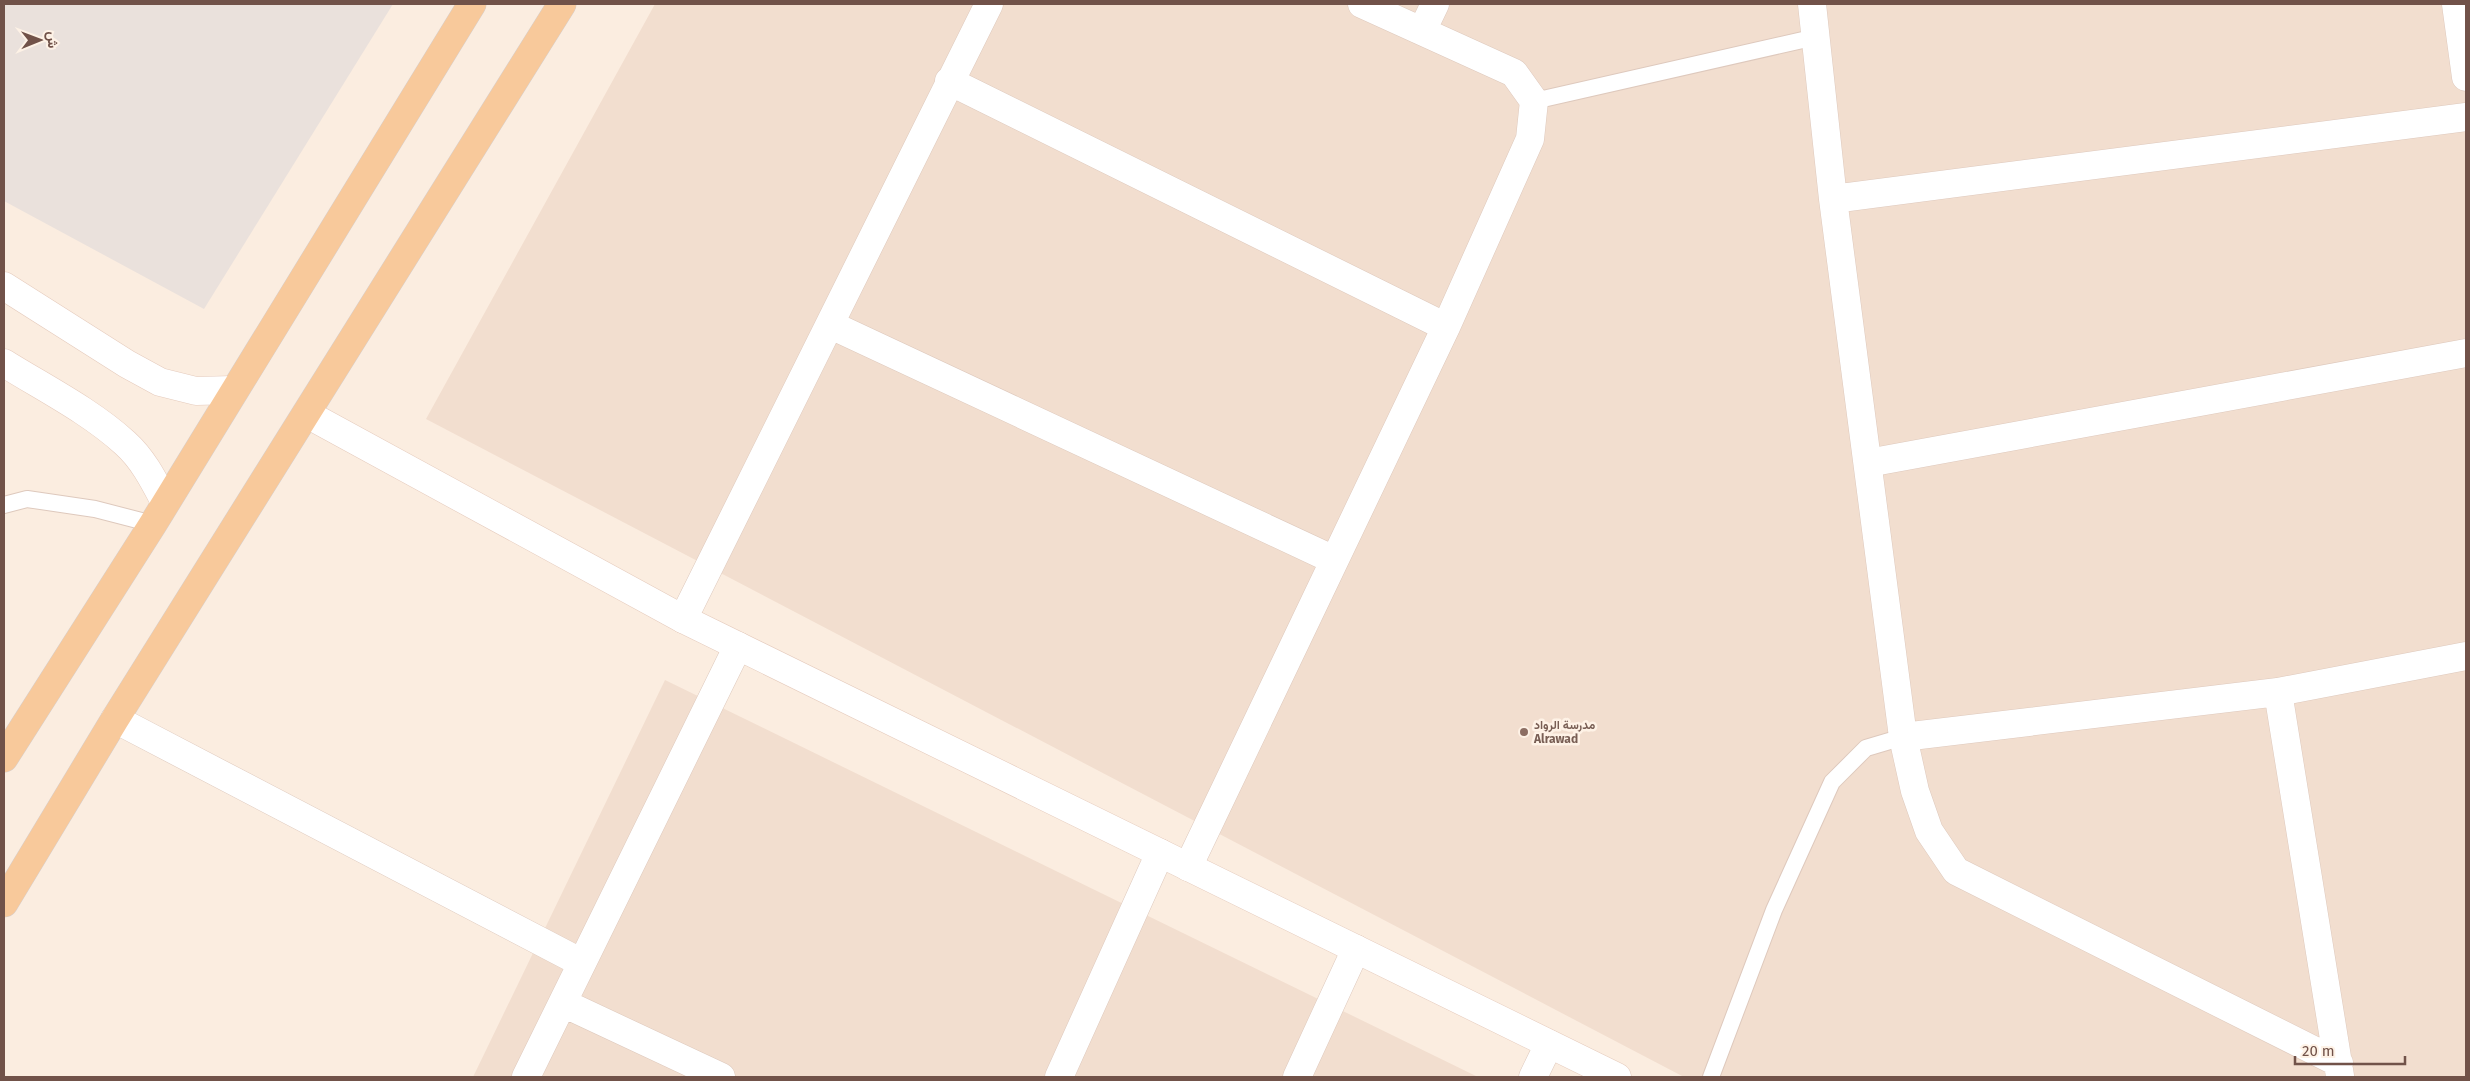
<svg xmlns="http://www.w3.org/2000/svg" width="2470" height="1081" viewBox="0 0 2470 1081" font-family="'Fira Sans',Vazirmatn,sans-serif">
	<style>
		.residential { fill: #f2decf }
		.industrial { fill: #eae1dc }
		.lines { fill: none; stroke-linecap: round; stroke-linejoin: round }
		.lane-casing { stroke: #dec9bd; stroke-width: 18 }
		.street-casing { stroke: #dec9bd; stroke-width: 29 }
		.secondary-casing { stroke: #e5cbbd; stroke-width: 29 }
		.primary-casing { stroke: #d7cfcc; stroke-width: 29 }
		.lane { stroke: #fff; stroke-width: 16 }
		.street { stroke: #fff; stroke-width: 28 }
		.secondary { stroke: #fff; stroke-width: 28 }
		.primary { stroke: #f8c99b; stroke-width: 28 }
		.education-dot { fill: #8d6e63; stroke: #fef2e6; stroke-width: 2 }
		.labels { text-anchor: middle; stroke-width: 5; stroke-linejoin: round; paint-order: stroke }
		.education-label { font-size: 12px; font-weight: bold; fill: #785e54; stroke: #fef2e6; text-anchor: start }
	</style>
	<rect width="100%" height="100%" fill="#fbede0"/>
	<!-- residential -->
	<path class="residential" d="M655 4H2466V1077H1684L426 419Z
		M665 680 1478 1077H473Z"/>
	<!-- industrial -->
	<path class="industrial" d="M4 4H393L204 309 4 201Z"/>
	<g class="lines">
		<!-- lane casing -->
		<g class="lane-casing">
			<path id="lane" d="M1534 101 1816 37
				M4 505 27 499 95 509 153 524
				M1711 1077 1774 910 1832 782 1866 748 1903 737"/>
		</g>
		<!-- street casing -->
		<g class="street-casing">
			<path id="street" d="M1812 4 1833 199 1903 737 1915 791 1929 831 1956 871 2339 1063
				M2456 4 2466 77
				M1422 31 1435 4
				M949 81 1446 327
				M1833 199 2466 117
				M831 325 1334 560
				M1868 463 2466 353
				M683 619 989 4
				M2278 692 2340 1076
				M115 719 582 963
				M1903 737 2278 692 2466 656
				M1188 867 1446 327 1530 139 1534 101 1514 73 1362 4
				M563 1003 721 1077
				M526 1077 738 646
				M1059 1077 1160 853
				M1297 1077 1356 949
				M1533 1077 1549 1044"/>
		</g>
		<!-- secondary casing -->
		<g class="secondary-casing">
			<path id="secondary" d="M4 286 127 364 160 382 196 391 233 390
				M4 363C44 388 90 411 125 443 143 459 154 481 165 502
				M307 414 683 619 1617 1077"/>
		</g>
		<!-- primary casing -->
		<g class="primary-casing">
			<path id="primary" d="M4 758 153 524 472 4
				M4 903 115 719 562 4"/>
		</g>
		<!-- lane -->
		<use href="#lane" class="lane"/>
		<!-- street -->
		<use href="#street" class="street"/>
		<!-- secondary -->
		<use href="#secondary" class="secondary"/>
		<!-- primary -->
		<use href="#primary" class="primary"/>
	</g>
	<!-- markers -->
	<circle class="education-dot" cx="1524" cy="732" r="5"/>
	<g class="labels">
		<!-- education labels -->
		<g class="education-label">
			<text x="1534" y="729">مدرسة الرواد<tspan x="1534" dy="14">Alrawad</tspan></text>
		</g>
	</g>
	<!-- border -->
	<rect width="2470" height="1081" fill="none" stroke="#715249" stroke-width="10"/>
	<!-- north arrow -->
	<g transform="translate(40 40) rotate(89)" stroke="#fef2e6" stroke-width="4" paint-order="stroke">
	<path d="M0-4L9 19L0 12L-9 19Z" fill="#715249"/>
	<text y="-8" font-size="14" font-weight="bold" text-anchor="middle" fill="#715249">ش</text>
	</g>
	<!-- scale -->
	<path d="M2295 1056v8h110v-8" fill="none" stroke="#715249" stroke-width="2.5"/>
	<text x="2302" y="1056" font-size="15" fill="#715249" stroke="#fef2e6" stroke-width="4" paint-order="stroke">20 m</text>
</svg>
